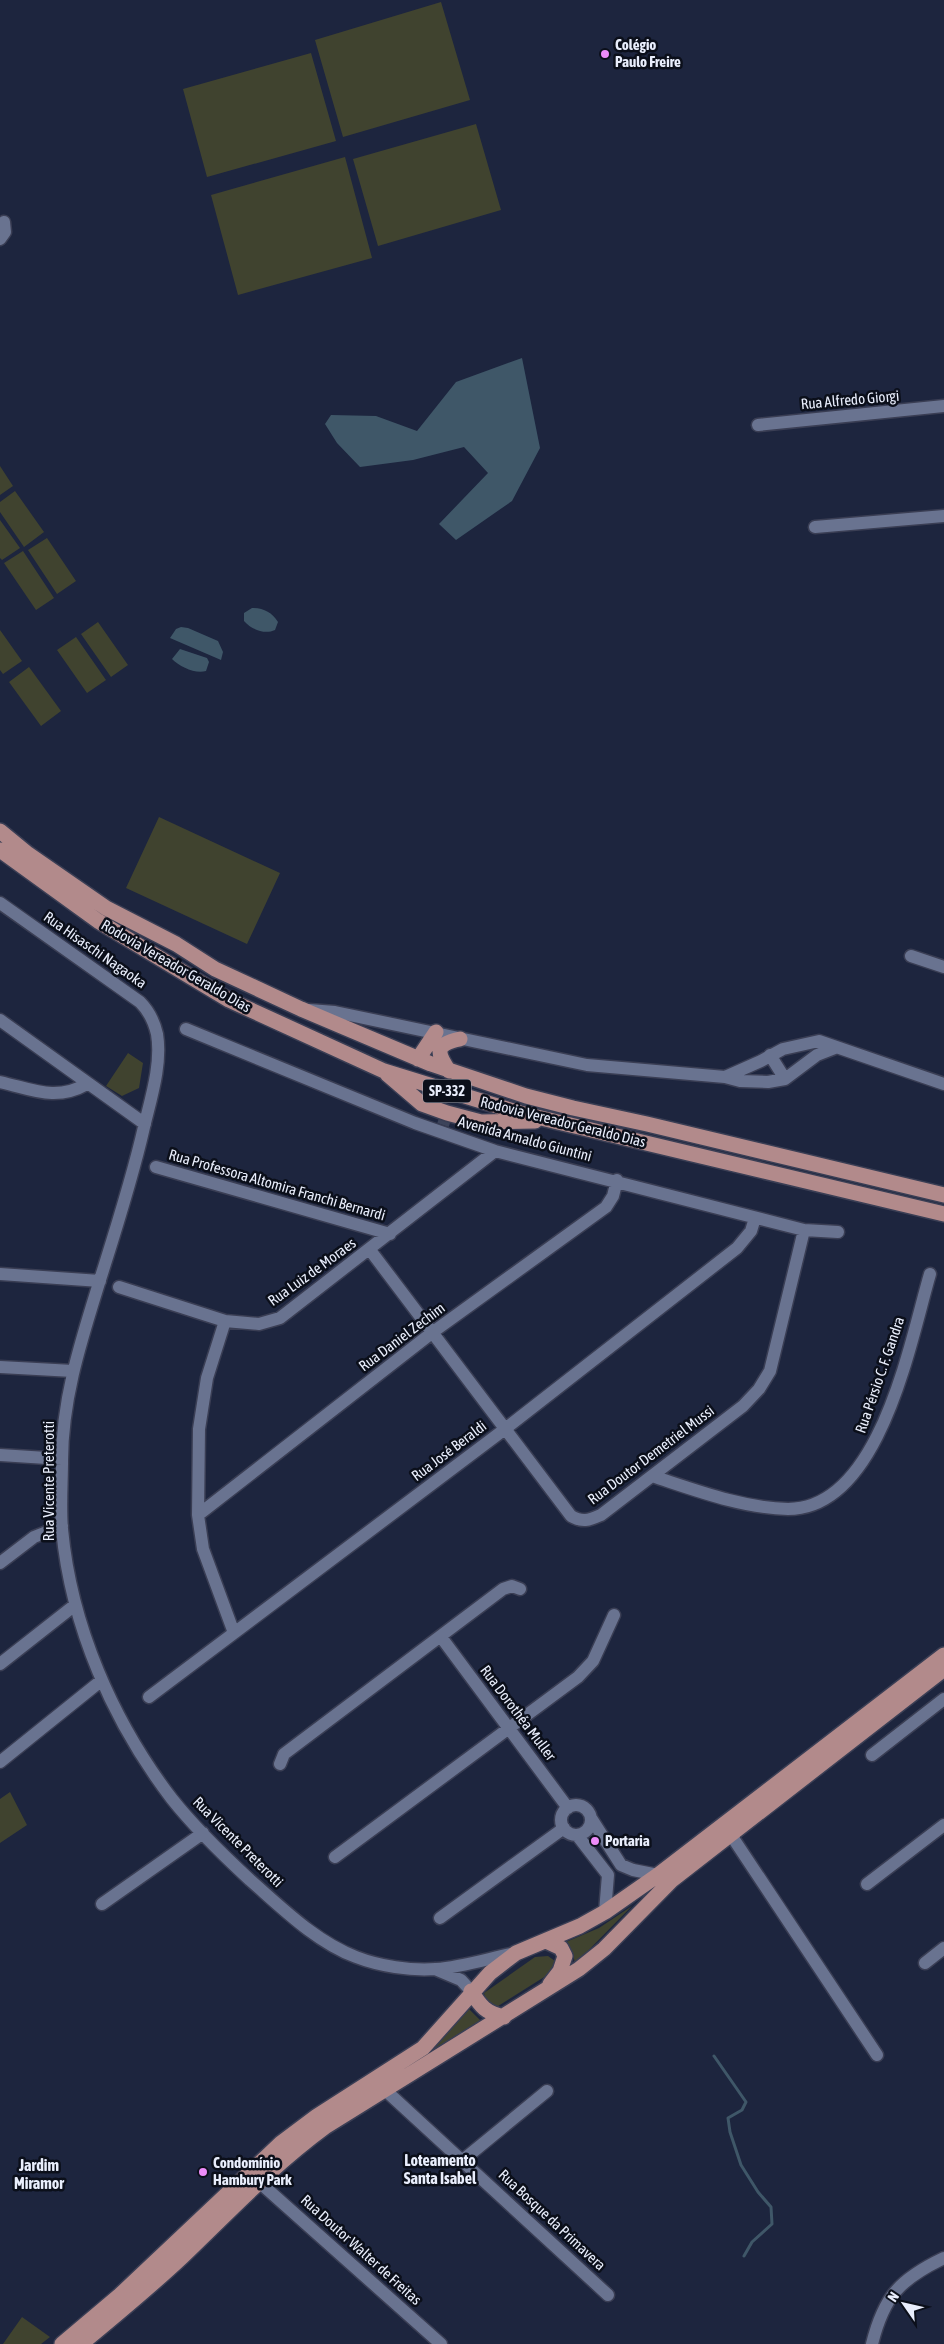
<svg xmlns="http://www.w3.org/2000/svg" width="944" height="2344" viewBox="0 0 944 2344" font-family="'Asap Condensed',sans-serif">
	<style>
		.green { fill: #40432f }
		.water { fill: #3f5768 }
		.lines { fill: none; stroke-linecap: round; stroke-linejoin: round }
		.stream { stroke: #3f5768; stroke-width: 3 }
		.minor-tunnel { stroke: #3c435a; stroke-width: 12; stroke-dasharray: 12 6; stroke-linecap: butt }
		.minor-casing { stroke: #3a3e54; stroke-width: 15 }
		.major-casing { stroke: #3a3e54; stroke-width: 18 }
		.minor { stroke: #697390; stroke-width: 12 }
		.major { stroke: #b28a8b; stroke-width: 15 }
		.poi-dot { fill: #ed8cf9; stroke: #0b0f1a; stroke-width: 2 }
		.labels { text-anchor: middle; stroke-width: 5; stroke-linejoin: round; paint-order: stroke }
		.shield { fill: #0b0f1a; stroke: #a6abb8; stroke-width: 1 }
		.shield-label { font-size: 14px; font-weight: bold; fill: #e9eefc }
		.poi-label { font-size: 15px; font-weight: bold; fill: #e9eefc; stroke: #0b0f1a; text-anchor: start }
		.street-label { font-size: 15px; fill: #e9eefc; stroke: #0b0f1a }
		.neighbourhood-label { font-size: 16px; font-weight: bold; fill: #e9eefc; stroke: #0b0f1a }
	</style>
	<rect width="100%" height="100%" fill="#1d253e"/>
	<!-- green -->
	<path class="green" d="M441 2 470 100 343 137 315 40Z
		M311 53 336 141 207 177 183 89Z
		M476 124 501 210 378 246 353 159Z
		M345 157 372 258 238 295 211 195Z
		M0 466 13 486 0 495Z
		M15 491 44 532 24 547 0 512V502Z
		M0 520 20 548 2 560 0 558Z
		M47 538 76 581 57 594 28 550Z
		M23 551 54 598 36 610 4 563Z
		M98 622 128 665 111 677 81 634Z
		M0 630 22 661 3 674 0 670Z
		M76 637 106 680 87 693 57 650Z
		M29 667 61 711 41 726 9 682Z
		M159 817 280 873 247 944 126 888Z
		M128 1053 143 1063 139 1088 122 1096 106 1086Z
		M10 1792 27 1825 0 1843V1799Z
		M632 1906 575 1964 573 1953 566 1942 599 1928Z
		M548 1956 555 1961V1968L549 1974 495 2008 486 2002 484 1993 535 1957Z
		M468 2008 482 2022 427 2054Z
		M22 2317 50 2337 41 2344H3Z"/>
	<!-- water -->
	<path class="water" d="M522 358 540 448 512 501 456 540 439 524 488 473 464 447 413 460 360 467 337 443 325 424 331 415 376 416 417 431 456 382Z
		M252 608C263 608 272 612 278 622L275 630C264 635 251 629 244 621V613Z
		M181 627 188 628 218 641 223 652 221 660 170 638 176 629Z
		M180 649 207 658 209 662 206 671C195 674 180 667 172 659Z"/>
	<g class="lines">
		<!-- stream -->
		<path class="stream" d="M714 2056 746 2102 742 2110 728 2118 730 2132 741 2165 758 2192 771 2207 772 2224 752 2242 744 2256"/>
		<!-- minor-tunnel -->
		<path class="minor-tunnel" d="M443 1125 445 1119"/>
		<!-- minor casing -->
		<g class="minor-casing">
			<path id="minor" d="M0 239 5 232 4 222
				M758 425 944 406
				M815 527 944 516
				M0 903 140 1002C149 1011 154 1021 157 1034 162 1064 151 1098 144 1127 132 1180 115 1232 99 1283 81 1341 62 1399 62 1461 62 1483 60 1507 62 1529 71 1626 113 1722 172 1799 195 1828 223 1855 250 1880 282 1908 316 1942 356 1957 379 1966 411 1971 436 1969 463 1967 490 1958 516 1953
				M911 956 944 967
				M309 1010 335 1012 587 1065 725 1077 740 1081 768 1082 785 1079 817 1055 835 1048
				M0 1020 145 1124
				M186 1029 415 1123 495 1151 804 1230 838 1232
				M770 1055 785 1079
				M725 1077 761 1061 783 1049 819 1041 944 1084
				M0 1082C32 1089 55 1102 87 1084
				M156 1167 390 1234
				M370 1250 571 1516C583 1523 589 1520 601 1515L743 1406 759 1389 770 1371 804 1230
				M0 1274 100 1281
				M119 1287 225 1321 259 1324 280 1318 495 1151
				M225 1321 207 1378 199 1429 198 1515 203 1549 234 1633
				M0 1367 73 1371
				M0 1455 62 1459
				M652 1476C695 1490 742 1508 788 1509 880 1509 910 1342 930 1274
				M198 1515 433 1332 606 1207 613 1196 617 1180
				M0 1563 34 1537 62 1526
				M441 1637 568 1808
				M0 1664 75 1605
				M149 1697 505 1429 737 1248 751 1231 755 1218
				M872 1755 944 1699
				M0 1762 102 1680
				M280 1764 284 1754 503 1589 512 1586 520 1589
				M561 1820a15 15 0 1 1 30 0a15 15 0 1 1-30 0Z
				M591 1818 621 1865 633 1870 658 1875
				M577 1835 608 1875 605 1912
				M731 1835 877 2055
				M335 1857 578 1677 593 1661 614 1615
				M867 1884 944 1825
				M102 1904 203 1833
				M440 1918 564 1828
				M925 1963 944 1948
				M435 1969 461 1980 471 1991
				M384 2089 608 2295
				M463 2160 547 2091
				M258 2181 441 2344
				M872 2344C884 2296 900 2279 944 2258"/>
		</g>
		<!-- major casing -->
		<g class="major-casing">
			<path id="major" d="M0 831 28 854 106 908 176 944 215 969 301 1009 431 1064 526 1096 573 1108 647 1124 944 1195
				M0 850 98 921 229 1000 384 1071 520 1113 944 1214
				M418 1059 436 1032
				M449 1071C436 1052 435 1044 460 1039
				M387 1074 422 1104 447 1113 481 1122 535 1121
				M546 1941 561 1948 565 1956 560 1971 550 1984
				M471 1991C481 2007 486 2013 504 2017
				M62 2344 120 2295 281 2143 317 2116 423 2048 490 1973 516 1953 580 1926 605 1912 658 1875 944 1655
				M81 2344C115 2316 149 2288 182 2257 229 2212 272 2166 325 2127L579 1969 604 1949 672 1880 944 1669"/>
		</g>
		<!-- minor -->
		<use href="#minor" class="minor"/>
		<!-- major -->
		<use href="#major" class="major"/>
	</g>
	<!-- markers -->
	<g class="poi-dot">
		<circle cx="605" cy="54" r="5"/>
		<circle cx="595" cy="1841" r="5"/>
		<circle cx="203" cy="2172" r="5"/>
	</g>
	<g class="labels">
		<!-- shield labels -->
		<rect class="shield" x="423" y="1079.5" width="48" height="23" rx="4"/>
		<g class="shield-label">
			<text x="447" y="1096">SP-332</text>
		</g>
		<!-- poi labels -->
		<g class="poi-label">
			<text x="615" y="50">Colégio<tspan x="615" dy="17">Paulo Freire</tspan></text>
			<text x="605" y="1846">Portaria</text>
			<text x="213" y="2168">Condomínio<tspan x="213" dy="17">Hambury Park</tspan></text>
		</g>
		<!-- street labels -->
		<g class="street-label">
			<text transform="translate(850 400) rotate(-5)" y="5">Rua Alfredo Giorgi</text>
			<text transform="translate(95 950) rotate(35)" y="5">Rua Hisaschi Nagaoka</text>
			<text transform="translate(176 966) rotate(30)" y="5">Rodovia Vereador Geraldo Dias</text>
			<text transform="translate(563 1122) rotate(14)" y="5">Rodovia Vereador Geraldo Dias</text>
			<text transform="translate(525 1139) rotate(15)" y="5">Avenida Arnaldo Giuntini</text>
			<text transform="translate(277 1185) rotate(16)" y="5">Rua Professora Altomira Franchi Bernardi</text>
			<text transform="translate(312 1272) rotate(-36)" y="5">Rua Luiz de Moraes</text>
			<text transform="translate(402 1337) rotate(-37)" y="5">Rua Daniel Zechim</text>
			<text transform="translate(880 1375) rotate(-71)" y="5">Rua Pérsio C. F. Gandra</text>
			<text transform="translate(449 1451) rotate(-37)" y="5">Rua José Beraldi</text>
			<text transform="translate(651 1455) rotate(-37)" y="5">Rua Doutor Demetriel Mussi</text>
			<text transform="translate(49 1481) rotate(-90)" y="5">Rua Vicente Preterotti</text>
			<text transform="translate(518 1713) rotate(53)" y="5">Rua Dorothéa Muller</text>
			<text transform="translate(238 1842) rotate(45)" y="5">Rua Vicente Preterotti</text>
			<text transform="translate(552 2220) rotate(43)" y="5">Rua Bosque da Primavera</text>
			<text transform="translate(361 2250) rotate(42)" y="5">Rua Doutor Walter de Freitas</text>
		</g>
		<!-- neighbourhood labels -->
		<g class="neighbourhood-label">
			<text x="440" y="2166">Loteamento<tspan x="440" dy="18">Santa Isabel</tspan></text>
			<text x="39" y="2171">Jardim<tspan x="39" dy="18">Miramor</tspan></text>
		</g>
	</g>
	<!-- north arrow -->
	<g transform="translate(904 2304) rotate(304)" stroke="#0b0f1a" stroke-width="4" paint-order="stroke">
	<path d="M0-4L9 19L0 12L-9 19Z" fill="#e9eefc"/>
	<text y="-8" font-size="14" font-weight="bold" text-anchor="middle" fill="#e9eefc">N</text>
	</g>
</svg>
